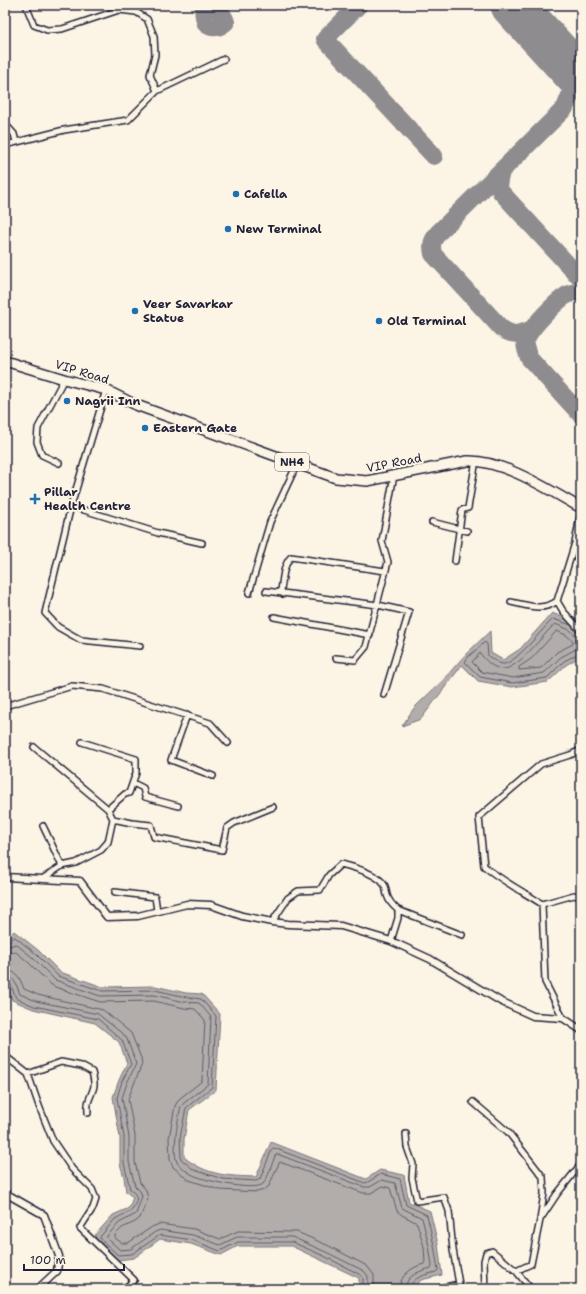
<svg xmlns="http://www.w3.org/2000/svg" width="586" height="1294" viewBox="0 0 586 1294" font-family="'Shantell Sans',sans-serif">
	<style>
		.water { fill: #b2adab; stroke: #78757e }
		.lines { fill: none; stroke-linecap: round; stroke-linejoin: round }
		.shore { stroke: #5c5a68; stroke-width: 1 }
		.taxiway { stroke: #8f8c90; stroke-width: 18 }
		.runway { stroke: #8f8c90; stroke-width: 45 }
		.minor-casing { stroke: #22223b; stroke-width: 8 }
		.tertiary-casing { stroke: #22223b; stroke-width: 9 }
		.trunk-casing { stroke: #22223b; stroke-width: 12 }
		.minor { stroke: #fcf5e5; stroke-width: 5 }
		.tertiary { stroke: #fcf5e5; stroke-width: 6 }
		.trunk { stroke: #fcf5e5; stroke-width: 9 }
		.poi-dot { fill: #1f6fb2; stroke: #fcf5e5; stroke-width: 1.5 }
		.labels { text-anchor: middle; stroke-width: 4; stroke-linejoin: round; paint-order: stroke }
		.shield { fill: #fcf5e5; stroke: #63616e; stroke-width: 1 }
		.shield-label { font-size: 11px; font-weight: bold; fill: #22223b }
		.poi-label { font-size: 12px; font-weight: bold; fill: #22223b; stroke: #fcf5e5; text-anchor: start }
		.street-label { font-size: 12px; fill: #22223b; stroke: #fcf5e5 }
	</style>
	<rect width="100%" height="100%" fill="#fcf5e5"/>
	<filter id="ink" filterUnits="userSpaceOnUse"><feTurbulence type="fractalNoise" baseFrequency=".025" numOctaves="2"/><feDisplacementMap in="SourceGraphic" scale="8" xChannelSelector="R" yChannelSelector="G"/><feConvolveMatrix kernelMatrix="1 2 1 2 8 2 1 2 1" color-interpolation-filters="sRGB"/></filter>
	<g filter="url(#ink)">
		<!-- water -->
		<path class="water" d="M552 613 577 623 581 631V656L566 665 548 682 512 687 478 681 462 665 421 719 402 726 414 708 443 680 465 655 490 631 491 653 503 660 520 649Z
			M14 931 38 950 60 972 103 987 155 986 186 993 202 994 220 1014 216 1090 189 1110 184 1139V1157C207 1176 229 1176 256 1177L271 1142 366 1179 380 1170 404 1175 409 1202 430 1211 438 1244 442 1275 421 1280 413 1289H359V1278L291 1246H238L221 1255 191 1244 160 1239 134 1258 118 1260 96 1241 95 1235 113 1215 129 1208 133 1197 126 1192 124 1177 120 1164V1138L113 1097 119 1080 127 1063 119 1042 95 1023 33 1009 12 1000 5 980V940Z"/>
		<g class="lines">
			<!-- shore -->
			<path class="shore" d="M571 625 553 619C544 627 514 666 502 664 498 663 492 659 488 656L487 644 485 642 468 657 465 662 480 677 512 683 547 678 564 661 578 654 581 653
				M557 631 566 635 573 641V644L557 652 541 668 519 670V667L531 659Z
				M581 637 575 635 570 630 555 624C543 634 519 669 503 669 493 669 485 660 480 653L472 662 482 672 513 678 544 673 561 657 576 649 581 648
				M5 942C10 943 11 937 15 937L35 953 58 976 102 991 155 990 186 997 201 999 216 1016 212 1087 186 1108 180 1138 181 1159 194 1170 223 1179 256 1181 260 1179 272 1149 274 1148 365 1183 368 1182 381 1174 400 1179 406 1205 427 1215 434 1245 438 1270 436 1272C426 1275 412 1276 410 1289
				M5 947 16 944 32 957 55 980 100 996 154 995 185 1002 199 1003 211 1017 208 1084 184 1103 181 1106C178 1117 172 1153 177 1162 179 1166 186 1171 191 1174 201 1180 254 1192 263 1184 268 1179 272 1163 275 1156L277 1154 364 1187H370L382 1180 395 1183 402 1208 422 1218 429 1246 432 1266 431 1268C420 1271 406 1275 405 1289
				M5 953 16 952 28 962 49 983 55 987 100 1002 154 1001 184 1008 195 1009 205 1020 202 1081 179 1099 175 1106 169 1138 170 1159 173 1167 189 1180 220 1190 257 1192 264 1190 269 1186 279 1163 280 1162 363 1193H371L383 1186 390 1188 397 1211 402 1215 417 1223 424 1247 425 1262 424 1264C412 1267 400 1275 399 1289
				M5 970C18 971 20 979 24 989L38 995 103 1010 131 1033 141 1058 142 1064 128 1099 135 1136V1162L140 1183 146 1190 148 1199 140 1218 135 1222 122 1228 115 1235V1238L122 1243H128L152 1227 159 1224 194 1229 220 1239 238 1231 297 1232 329 1246 367 1266 374 1275V1289
				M5 976C16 977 16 986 20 994L36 1001 98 1014 124 1035 127 1039 136 1064 127 1083 122 1098 129 1137V1162L135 1186 140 1191 142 1196 136 1214 119 1223 107 1236V1238L120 1250 131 1249 155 1232 160 1230 193 1235 220 1245 237 1237H292L326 1252 364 1271 368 1276V1289
				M5 981 10 983 16 998 34 1006 98 1019 122 1040 131 1064 122 1081 117 1098 124 1137V1163L130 1189C140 1197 137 1201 131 1211L115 1219 100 1237V1239L118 1255 132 1254 160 1235 192 1240 220 1251 238 1242H292L324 1256 361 1275 363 1278V1289"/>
			<!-- taxiway -->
			<path class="taxiway" d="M205 5C202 12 204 17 206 24 212 29 220 28 226 22L225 19 217 5
				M359 5 325 39 434 156
				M501 171 498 185 501 192 581 279
				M581 292C577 292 572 292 569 294 558 299 529 329 526 340 524 346 527 352 529 358L581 415
				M530 330C517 335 513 336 501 328L433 254C431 244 432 241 438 233L565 108 572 90 573 70"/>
			<!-- runway -->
			<path class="runway" d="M513 5 581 79"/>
			<!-- minor casing -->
			<g class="minor-casing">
				<path id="minor" d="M27 5V8L34 25 47 30 62 29 119 10 136 12 147 19 154 36 155 55 150 75 157 91
					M135 5 136 12
					M5 124 14 134 16 142
					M5 145 64 130 128 120 157 91 224 59
					M106 390 71 506 45 613 58 627 81 640 140 646
					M59 463 42 455 37 442 38 428 64 379
					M71 506 158 533 202 543
					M432 522 467 531
					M455 561 462 510 468 508 476 460
					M266 591 378 605 409 612 384 695
					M249 593 270 522 297 464
					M283 594 281 590C283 579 283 565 291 557L385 571
					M557 601 563 611 581 631
					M511 602C526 605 543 612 557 601L575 543 581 511
					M274 617 370 635
					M336 658 355 660 366 647 388 562 382 541 394 475
					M5 706 72 686 103 689 210 723 228 743
					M187 715 171 760 213 776
					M34 747 108 809
					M581 750 570 755 541 764 479 817 484 866C502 881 522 891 542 904L574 895 581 897
					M133 783 143 788 145 797 178 806
					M113 819 132 823 151 825 154 837 222 850 227 828 234 823 273 807
					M43 826 62 866
					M42 879 62 866 76 863 101 850 108 842 113 819 108 809 125 794 129 793 136 773V759L82 742
					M115 892 155 897 157 911
					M542 904 545 982 563 1018
					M398 910 462 935
					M272 922 288 898 298 891 320 890 329 875 341 864C353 867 379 874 385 886 386 889 386 892 387 895 389 902 393 906 398 910V918L391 941
					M5 1056 28 1074 39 1106 53 1141 72 1169 92 1189 96 1199 93 1208 80 1228 134 1280 124 1289
					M28 1074 61 1062 81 1066 92 1072C96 1088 94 1086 89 1100 87 1104 88 1109 88 1113
					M473 1102 508 1132 543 1177 544 1193 540 1220 531 1264 516 1271
					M406 1134 407 1147 413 1164 412 1178 417 1201 444 1197 449 1211 453 1250 459 1284 436 1289
					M541 1218 557 1194 581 1164
					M485 1289 484 1261 486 1253 492 1251 502 1259 516 1271 531 1289"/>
			</g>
			<!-- tertiary casing -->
			<g class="tertiary-casing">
				<path id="tertiary" d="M5 877 80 881 107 917 138 916 187 904 211 905 242 916 272 922 288 924 341 926 391 941 430 959 500 1001 533 1016 563 1018 581 1030
					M5 1193 44 1215 59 1256 57 1271 42 1285 40 1289"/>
			</g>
			<!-- trunk casing -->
			<g class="trunk-casing">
				<path id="trunk" d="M5 361 64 379 106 390 136 405 336 478 367 481 467 461C502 459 551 491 581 508"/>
			</g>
			<!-- minor -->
			<use href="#minor" class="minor"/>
			<!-- tertiary -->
			<use href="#tertiary" class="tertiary"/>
			<!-- trunk -->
			<use href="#trunk" class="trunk"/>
		</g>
	</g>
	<!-- markers -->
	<g class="poi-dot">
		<circle cx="236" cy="194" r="4"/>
		<circle cx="228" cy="229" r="4"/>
		<circle cx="135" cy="311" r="4"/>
		<circle cx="379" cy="321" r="4"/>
		<circle cx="67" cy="401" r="4"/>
		<circle cx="145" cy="428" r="4"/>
		<path d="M33 493h4v4h4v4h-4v4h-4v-4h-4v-4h4z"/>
	</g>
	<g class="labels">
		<!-- shield labels -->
		<rect class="shield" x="275" y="453" width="34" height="18" rx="3"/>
		<g class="shield-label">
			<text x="292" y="466">NH4</text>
		</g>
		<!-- poi labels -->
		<g class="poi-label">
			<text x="244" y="198">Cafella</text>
			<text x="236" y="233">New Terminal</text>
			<text x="143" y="308">Veer Savarkar<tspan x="143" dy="14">Statue</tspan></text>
			<text x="387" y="325">Old Terminal</text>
			<text x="75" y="405">Nagrii Inn</text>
			<text x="153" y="432">Eastern Gate</text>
			<text x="44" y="496">Pillar<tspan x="44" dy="14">Health Centre</tspan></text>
		</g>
		<!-- street labels -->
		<g class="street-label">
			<text transform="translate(82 372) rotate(17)" y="4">VIP Road</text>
			<text transform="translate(394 463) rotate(-11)" y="4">VIP Road</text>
		</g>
	</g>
	<!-- margin -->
	<rect width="586" height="1294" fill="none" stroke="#fcf5e5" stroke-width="20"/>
	<rect x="10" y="10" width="566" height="1274" fill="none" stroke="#22223b" stroke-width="1.5" filter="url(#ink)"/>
	<!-- scale -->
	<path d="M24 1264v6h100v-6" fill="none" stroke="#22223b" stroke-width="2"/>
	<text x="30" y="1264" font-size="12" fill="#22223b" stroke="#fcf5e5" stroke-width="3" paint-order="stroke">100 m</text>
</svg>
